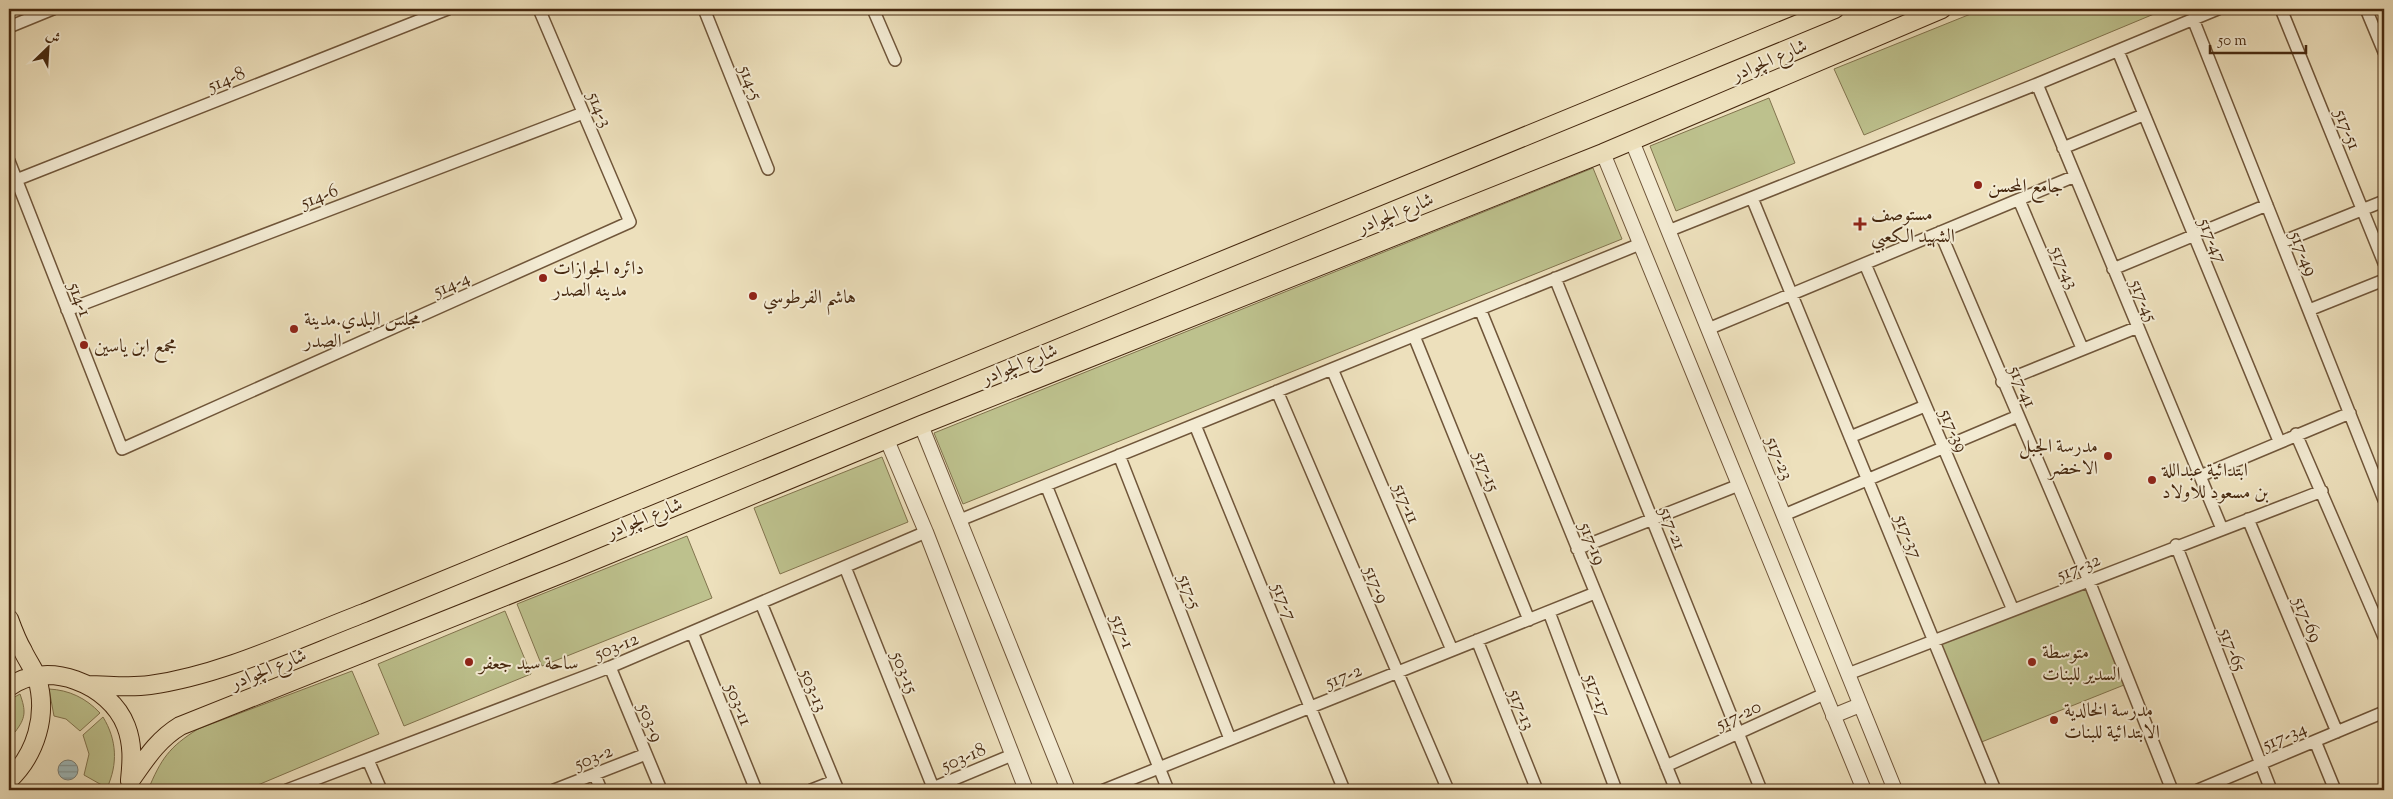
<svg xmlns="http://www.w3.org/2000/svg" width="2393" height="799" viewBox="0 0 2393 799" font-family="'Sorts Mill Goudy',Amiri,serif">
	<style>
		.grass { fill: #bdc18d; stroke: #82744e }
		.water { fill: url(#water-rules); stroke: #7b8077 }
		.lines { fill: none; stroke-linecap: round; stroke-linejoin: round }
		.minor-casing { stroke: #70563a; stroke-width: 14 }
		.tertiary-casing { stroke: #70563a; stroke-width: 16 }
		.primary-casing { stroke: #46280f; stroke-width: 20 }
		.minor { stroke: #f3ebd3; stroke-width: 11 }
		.tertiary { stroke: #f3ebd3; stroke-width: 14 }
		.primary { stroke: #ede0bc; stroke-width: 18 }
		.poi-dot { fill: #8f2418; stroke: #f3ebd3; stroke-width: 2 }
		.labels { text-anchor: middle; stroke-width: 4; stroke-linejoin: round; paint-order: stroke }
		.street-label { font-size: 19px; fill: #46280f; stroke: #f3ebd3 }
		.poi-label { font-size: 19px; fill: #46280f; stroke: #f3ebd3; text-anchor: start }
	</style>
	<defs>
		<pattern id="water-rules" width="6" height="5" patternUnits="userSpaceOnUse" patternTransform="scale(1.25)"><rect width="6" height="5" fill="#9ebabc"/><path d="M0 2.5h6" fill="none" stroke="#839797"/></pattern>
	</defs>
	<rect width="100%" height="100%" fill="#ede0bc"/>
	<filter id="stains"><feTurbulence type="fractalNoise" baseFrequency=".004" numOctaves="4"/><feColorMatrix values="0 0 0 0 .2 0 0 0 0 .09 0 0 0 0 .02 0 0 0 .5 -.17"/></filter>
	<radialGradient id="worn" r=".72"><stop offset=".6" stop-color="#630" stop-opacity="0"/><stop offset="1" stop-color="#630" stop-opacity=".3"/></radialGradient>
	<!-- grass -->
	<path class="grass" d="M1983 9H2166L1864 135 1834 69Z
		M1769 98 1795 163 1676 211 1650 146Z
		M1593 168 1622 239 963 504 934 433Z
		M882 457 908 522 780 574 754 508Z
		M687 536 712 598 542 666 517 604Z
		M2089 581 2129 683 1979 743 1934 641Z
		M505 611 531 674 404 726 378 664Z
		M352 671 379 734 246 790H148C161 759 169 747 198 729Z
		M49 689C69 690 86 698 100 713L80 731 66 719 54 716Z
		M20 694C26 711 26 718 15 732L9 728V700Z
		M103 717C117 740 118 764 107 788L84 775 89 754 83 735Z"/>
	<!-- water -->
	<path class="water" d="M58 770a10 10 0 1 1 20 0a10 10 0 1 1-20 0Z"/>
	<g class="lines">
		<!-- minor casing -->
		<g class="minor-casing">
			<path id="minor" d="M704 9 768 169
				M873 9 895 60
				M2281 9 2384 263
				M2366 9 2384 52
				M2193 19 2384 500
				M9 27 53 9
				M2118 51 2279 441
				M2037 84 2222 529
				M2063 148 2143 115
				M9 161 122 449 630 222 539 9
				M16 180 448 9
				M1752 198 1995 790
				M2019 200 2082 348
				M1668 231 2037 84 2218 9
				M1940 232 2089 581 2172 790
				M2282 242 2384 201
				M1865 264 2013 610
				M2113 269 2267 205
				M1555 278 1761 790
				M1480 309 1676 790
				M67 310 583 113
				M2309 310 2384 280
				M1708 329 2075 176
				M1414 336 1529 620
				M1332 369 1452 650
				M2002 382 2138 327
				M1277 391 1448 790
				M1195 425 1344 790
				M2296 434 2384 637
				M1850 437 1925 406
				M1119 455 1230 739
				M2200 476 2350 413
				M1046 485 1168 790
				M1784 515 2018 416
				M2248 519 2337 732
				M960 520 1640 244
				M2176 545 2271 790
				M1577 549 1739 485
				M845 567 934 790
				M761 603 838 790
				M1549 612 1616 790
				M692 632 756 790
				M1477 640 1537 790
				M610 667 661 790
				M1848 674 2322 491
				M2315 741 2335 790
				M368 760 381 790
				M1666 766 1824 694
				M595 775 601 790
				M287 790 610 667 926 532
				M554 790 646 754
				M811 790 834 781
				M928 790 1012 755
				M1104 790 1595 593
				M2198 790 2384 712"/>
		</g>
		<!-- tertiary casing -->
		<g class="tertiary-casing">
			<path id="tertiary" d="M1632 141 1895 790
				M1603 153 1864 790
				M921 425 1068 790
				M887 440 926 532 1026 790
				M1833 716 1860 705"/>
		</g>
		<!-- primary casing -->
		<g class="primary-casing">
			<path id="primary" d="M9 619C13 630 17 641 23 651 27 660 34 669 37 678 48 715 36 754 9 780
				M88 685C108 685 129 688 150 685 222 675 296 639 364 613L1835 9
				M9 687C47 659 110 684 126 726 133 744 132 761 130 780
				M130 781C145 760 157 740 180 726L571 570 921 425 1603 153 1942 9"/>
		</g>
		<!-- minor -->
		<use href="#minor" class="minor"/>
		<!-- tertiary -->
		<use href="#tertiary" class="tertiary"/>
		<!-- primary -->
		<use href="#primary" class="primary"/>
	</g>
	<!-- markers -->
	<g class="poi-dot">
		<circle cx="1978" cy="185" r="5"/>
		<path d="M1857.5 216.5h5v5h5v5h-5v5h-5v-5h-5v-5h5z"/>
		<circle cx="543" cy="278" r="5"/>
		<circle cx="753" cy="296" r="5"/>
		<circle cx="294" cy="329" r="5"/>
		<circle cx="84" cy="345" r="5"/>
		<circle cx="2108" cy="456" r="5"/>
		<circle cx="2152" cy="480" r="5"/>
		<circle cx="469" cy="662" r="5"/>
		<circle cx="2032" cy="662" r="5"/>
		<circle cx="2054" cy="720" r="5"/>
	</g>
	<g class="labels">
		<!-- street labels -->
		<g class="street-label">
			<text transform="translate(1769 59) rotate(-23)" y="7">شارع الچوادر</text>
			<text transform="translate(226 78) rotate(-22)" y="7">514-8</text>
			<text transform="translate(752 82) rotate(68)" y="7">514-5</text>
			<text transform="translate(601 109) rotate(67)" y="7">514-3</text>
			<text transform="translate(2349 129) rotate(68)" y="7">517-51</text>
			<text transform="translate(319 195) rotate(-21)" y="7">514-6</text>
			<text transform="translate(1395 212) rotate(-22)" y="7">شارع الچوادر</text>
			<text transform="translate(2214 240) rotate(67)" y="7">517-47</text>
			<text transform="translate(2305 253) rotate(68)" y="7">517-49</text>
			<text transform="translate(2066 267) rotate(67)" y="7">517-43</text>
			<text transform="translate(451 283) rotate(-24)" y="7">514-4</text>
			<text transform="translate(81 299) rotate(69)" y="7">514-1</text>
			<text transform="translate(2145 300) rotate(67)" y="7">517-45</text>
			<text transform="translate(1019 363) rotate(-22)" y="7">شارع الچوادر</text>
			<text transform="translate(2024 386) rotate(66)" y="7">517-41</text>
			<text transform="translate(1955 430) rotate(66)" y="7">517-39</text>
			<text transform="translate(1781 458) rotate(68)" y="7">517-23</text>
			<text transform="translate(1488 471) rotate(68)" y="7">517-15</text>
			<text transform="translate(1408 503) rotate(67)" y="7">517-11</text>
			<text transform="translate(644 517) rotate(-22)" y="7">شارع الچوادر</text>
			<text transform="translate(1674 528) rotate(68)" y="7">517-21</text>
			<text transform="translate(1910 536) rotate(68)" y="7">517-37</text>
			<text transform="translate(1594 543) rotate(68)" y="7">517-19</text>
			<text transform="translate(2078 566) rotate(-22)" y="7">517-32</text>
			<text transform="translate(1378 584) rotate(67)" y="7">517-9</text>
			<text transform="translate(1191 591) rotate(69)" y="7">517-5</text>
			<text transform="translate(1286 601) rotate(68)" y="7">517-7</text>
			<text transform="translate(2309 619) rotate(67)" y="7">517-69</text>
			<text transform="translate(1124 631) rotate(68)" y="7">517-1</text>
			<text transform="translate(616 645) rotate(-22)" y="7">503-12</text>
			<text transform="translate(2234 649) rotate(69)" y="7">517-65</text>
			<text transform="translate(268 668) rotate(-22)" y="7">شارع الچوادر</text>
			<text transform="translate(906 672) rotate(68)" y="7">503-15</text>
			<text transform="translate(1343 675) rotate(-22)" y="7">517-2</text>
			<text transform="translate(815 690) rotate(68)" y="7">503-13</text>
			<text transform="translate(1599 695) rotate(69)" y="7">517-17</text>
			<text transform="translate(740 704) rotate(68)" y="7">503-11</text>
			<text transform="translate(1523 709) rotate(68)" y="7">517-13</text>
			<text transform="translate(1738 714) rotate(-25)" y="7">517-20</text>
			<text transform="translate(652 722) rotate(68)" y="7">503-9</text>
			<text transform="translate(2284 735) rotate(-23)" y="7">517-34</text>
			<text transform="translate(593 756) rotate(-22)" y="7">503-2</text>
			<text transform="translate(963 756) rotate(-23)" y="7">503-18</text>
		</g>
		<!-- poi labels -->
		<g class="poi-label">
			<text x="1988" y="192">جامع المحسن</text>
			<text x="1871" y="220">مستوصف<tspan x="1871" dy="22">الشهيد الكعبي</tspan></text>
			<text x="553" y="274">دائره الجوازات<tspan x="553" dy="22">مدينه الصدر</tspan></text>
			<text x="763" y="303">هاشم الفرطوسي</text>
			<text x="304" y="325">مجلس البلدي.مدينة<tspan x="304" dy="22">الصدر</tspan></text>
			<text x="94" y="352">مجمع ابن ياسين</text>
			<text x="2098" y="452" text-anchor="end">مدرسة الجبل<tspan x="2098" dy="22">الاخضر</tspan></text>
			<text x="2162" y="476">ابتدائية عبداللة<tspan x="2162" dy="22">بن مسعود للاولاد</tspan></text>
			<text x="2042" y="658">متوسطة<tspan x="2042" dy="22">السدير للبنات</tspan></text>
			<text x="479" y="669">ساحة سيد جعفر</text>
			<text x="2064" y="716">مدرسة الخالدية<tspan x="2064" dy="22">الابتدائية للبنات</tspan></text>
		</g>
	</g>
	<!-- margin -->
	<rect width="2393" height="799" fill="none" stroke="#ede0bc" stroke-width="30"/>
	<rect x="10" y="10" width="2373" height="779" fill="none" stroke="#46280f" stroke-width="2.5"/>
	<rect x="15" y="15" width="2363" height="769" fill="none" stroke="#46280f"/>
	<!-- north arrow -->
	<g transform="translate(48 48) rotate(25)" stroke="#f3ebd3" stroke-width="4" paint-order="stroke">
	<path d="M0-4L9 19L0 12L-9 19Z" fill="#46280f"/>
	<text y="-8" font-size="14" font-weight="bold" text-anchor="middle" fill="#46280f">ش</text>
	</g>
	<!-- scale -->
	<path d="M2210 45v8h96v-8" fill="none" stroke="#46280f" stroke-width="2.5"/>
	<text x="2218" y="45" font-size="15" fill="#46280f" stroke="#f3ebd3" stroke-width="4" paint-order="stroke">50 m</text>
	<rect width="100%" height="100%" filter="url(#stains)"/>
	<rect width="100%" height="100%" fill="url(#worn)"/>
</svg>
